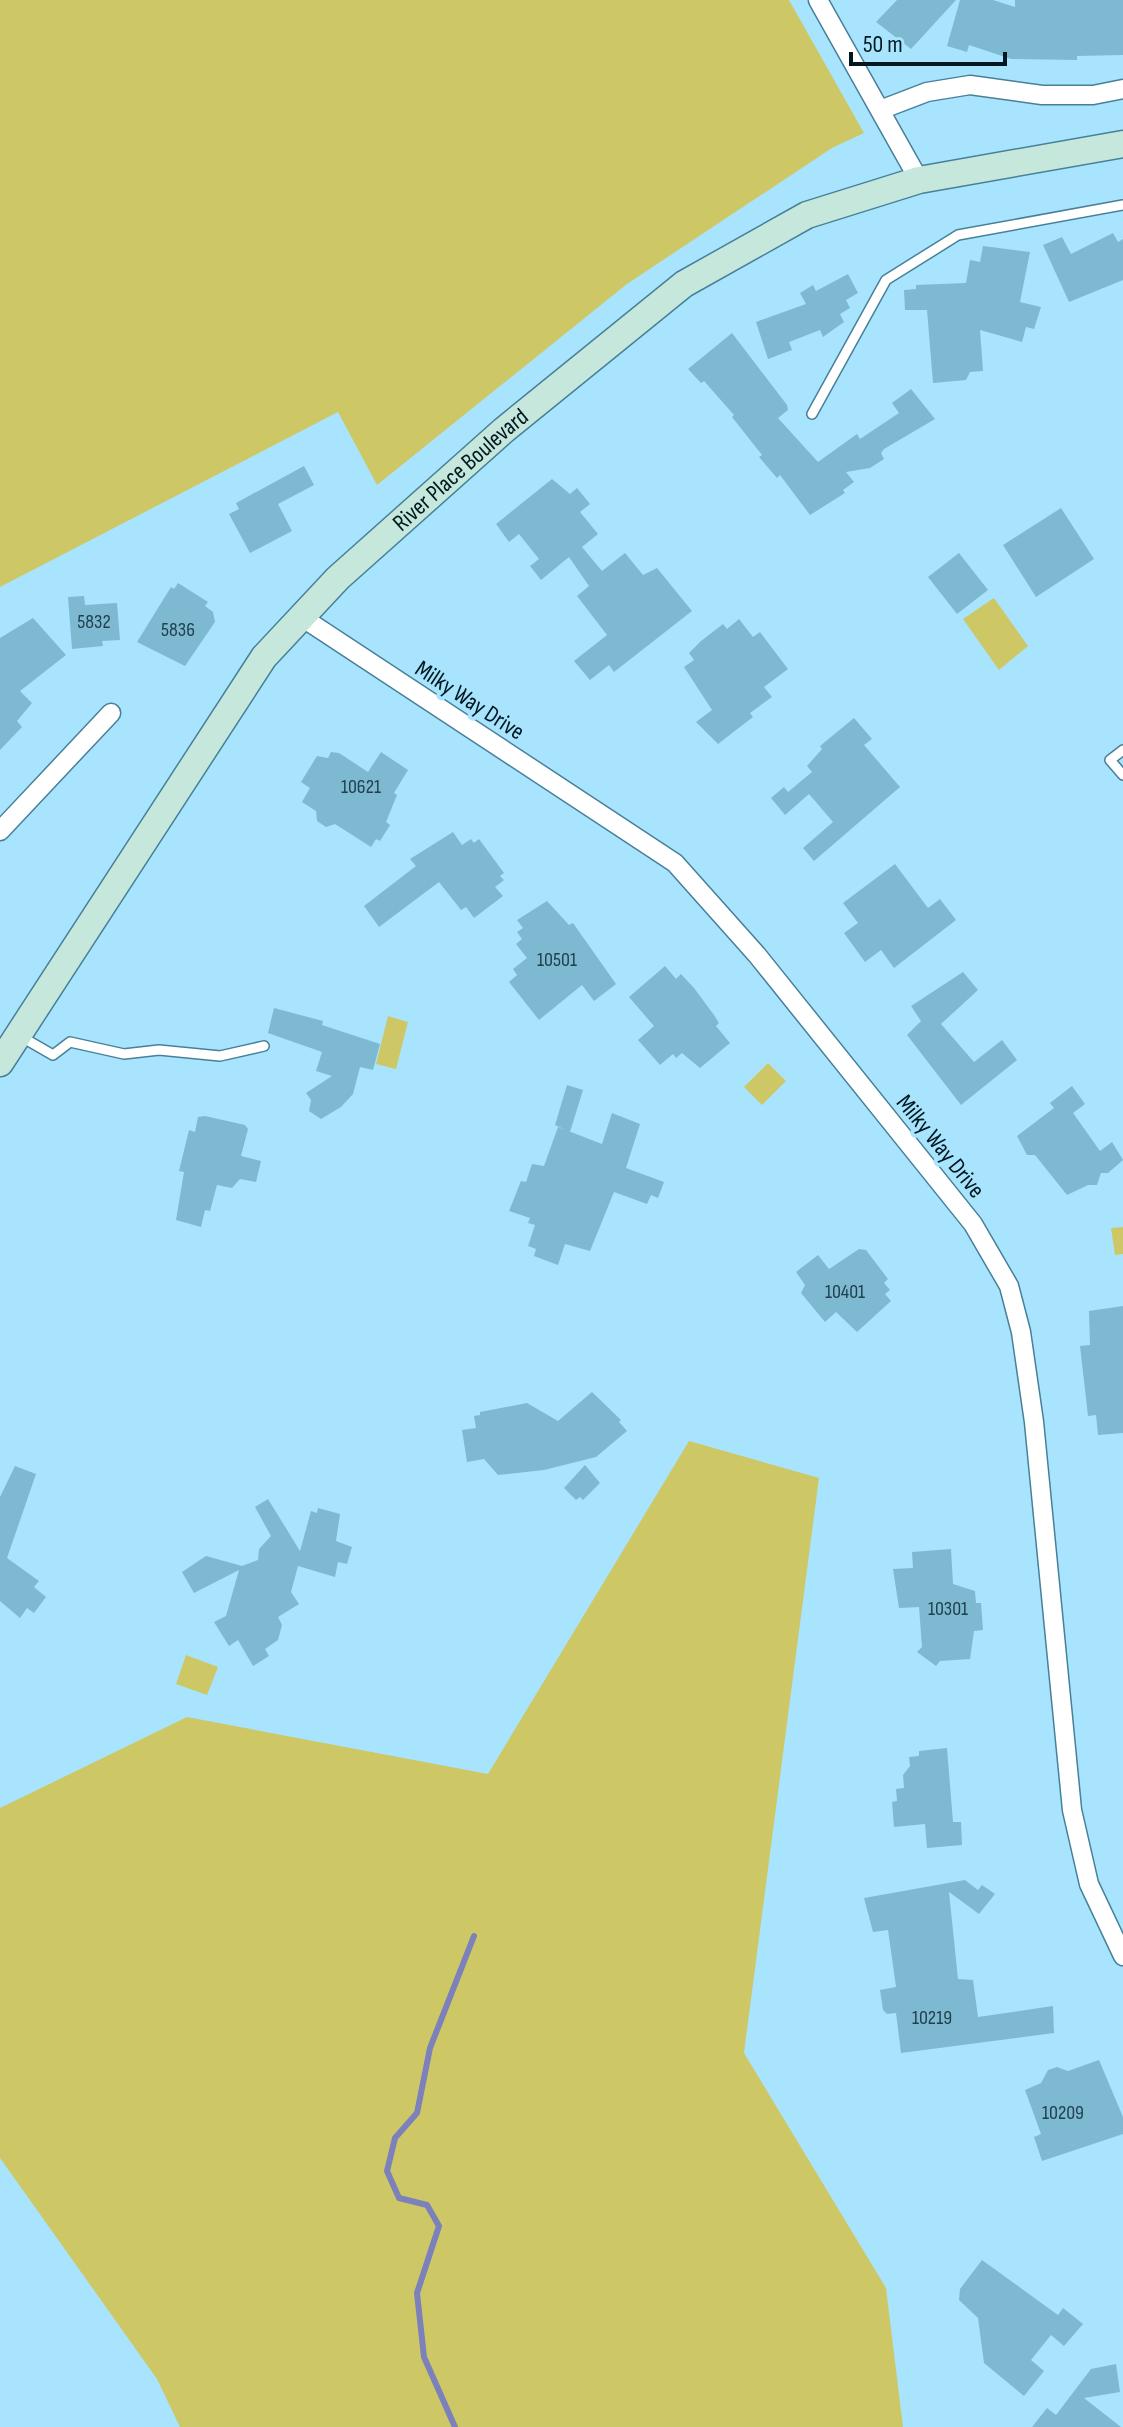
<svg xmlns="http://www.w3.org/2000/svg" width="1123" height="2427" viewBox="0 0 1123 2427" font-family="'Sofia Sans Condensed',sans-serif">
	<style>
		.green { fill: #cdc865 }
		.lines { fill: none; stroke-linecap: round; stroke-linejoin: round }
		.stream { stroke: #7c80bb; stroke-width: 6 }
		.building { fill: #7eb9d2 }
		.lane-casing { stroke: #478098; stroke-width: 12 }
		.street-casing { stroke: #478098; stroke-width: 21 }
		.secondary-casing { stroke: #478098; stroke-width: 29 }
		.lane { stroke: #fff; stroke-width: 9 }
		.street { stroke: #fff; stroke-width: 18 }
		.secondary { stroke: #c6e7db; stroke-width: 26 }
		.labels { text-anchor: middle; stroke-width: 8; stroke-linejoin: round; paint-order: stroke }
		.number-label { font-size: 20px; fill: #20404d }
		.street-label { font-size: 24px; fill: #011821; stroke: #a8e4fe }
	</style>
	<rect width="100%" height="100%" fill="#a8e4fe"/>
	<!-- green -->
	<path class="green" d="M0 0H789L864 133 832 148 627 284 377 485 338 412 0 587Z
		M994 598 1028 646 999 670 963 619Z
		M388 1016 408 1022 396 1069 376 1064Z
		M768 1063 786 1081 762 1105 744 1087Z
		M1123 1227V1254L1115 1255 1111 1228Z
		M689 1441 819 1478 744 2053 886 2288 903 2427H180L157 2379 0 2158V1808L187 1717 488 1774Z
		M186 1655 218 1667 207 1695 176 1684Z"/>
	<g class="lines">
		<!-- stream -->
		<path class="stream" d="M455 2427 424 2357 417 2293 439 2226 427 2205 399 2198 387 2171 395 2138 417 2113 430 2048 474 1936"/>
	</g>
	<!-- building -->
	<path class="building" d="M897 0H956L911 49 876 22Z
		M960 0H993L1015 7V0H1123V55L1077 56V60L1011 59 969 45 967 52 947 46Z
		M1113 233 1118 242 1123 239V280L1069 302 1043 245 1062 237 1071 254Z
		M983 246 1030 252 1020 302 1041 307 1034 329 1026 327 1022 342 980 330 983 371 970 372 966 380 933 383 927 310H905L904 290 916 289V285L966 283 970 260 980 262Z
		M848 274 858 293 846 300 850 308 840 314 844 322 823 337 820 330 789 342 792 350 768 359 756 322 806 304 800 293 813 285 816 291Z
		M732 333 787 405 788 410 778 418 818 462 857 434 860 439 899 413 892 403 911 389 935 419 884 449 881 453 884 459 870 468 846 472 854 482 843 490 845 493 810 515 780 475 777 478 759 457 762 455 732 417 734 415 704 381 701 383 688 369Z
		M304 466 314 485 278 504 292 531 250 553 229 514 239 509 236 503Z
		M552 479 570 494 577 488 590 504 580 512 598 534 582 547 602 571 625 553 643 575 657 568 692 611 614 672 609 665 590 680 574 661 607 635 577 596 589 586 569 557 541 580 530 566 539 559 519 534 509 542 496 524Z
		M1061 508 1094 559 1036 597 1003 545Z
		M959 553 988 590 957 614 928 577Z
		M178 583 208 602 205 606 213 612 215 622 185 666 137 642 171 587 174 589Z
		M84 596 85 605 117 603 120 640 102 641 103 646 72 649 68 597Z
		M33 618 66 655 20 691 32 703 17 721 22 727 0 750V638Z
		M739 619 753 637 760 632 788 669 764 687 772 697 750 713 753 717 718 744 696 722 712 710 684 667 694 660 689 653 701 641 723 624 727 629Z
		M854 718 872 739 864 745 900 787 814 861 803 848 833 822 809 794 785 815 771 798 784 787 788 792 812 772 807 766 822 749 820 746Z
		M331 752 339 753 368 772 381 752 408 770 394 793 397 795 386 822 390 825 380 841 376 839 371 847 335 824 326 827 317 821 316 811 302 802 310 788 301 782 317 756 328 758Z
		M453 832 462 845 471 839 474 843 479 839 504 873 500 876 504 880 495 887 503 896 474 918 466 907 461 910 439 882 379 927 364 906 416 866 410 859Z
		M895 864 928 908 940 899 956 920 894 968 881 950 865 962 844 933 858 923 843 903Z
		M547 901 569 925 573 923 616 984 594 1001 582 985 539 1020 509 982 517 975 513 969 527 958 516 944 522 939 517 932 523 928 517 920Z
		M665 966 676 979 681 974 694 988 714 1015 719 1023 716 1026 730 1043 700 1068 682 1053 676 1058 673 1054 660 1065 638 1040 654 1026 629 997Z
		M963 972 978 990 941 1024 974 1062 1002 1040 1017 1060 961 1105 907 1035 921 1021 911 1006Z
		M274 1008 323 1021 322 1025 380 1044 373 1070 360 1067 353 1094 341 1107 321 1119 309 1111 311 1100 306 1093 332 1076 316 1071 322 1052 268 1033Z
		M567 1085 583 1090 570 1132 555 1125Z
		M1072 1086 1085 1104 1073 1113 1100 1151 1112 1142 1123 1160 1108 1173H1101L1097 1185H1088L1067 1195 1035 1155H1027L1017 1136 1054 1108 1050 1103Z
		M612 1113 640 1124 626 1168 664 1182 658 1198 651 1195 647 1204 614 1192 590 1251 565 1244 558 1265 534 1256 536 1249 528 1246 535 1225 528 1223 530 1218 509 1211 521 1181 526 1182 532 1164 544 1166 558 1127 602 1144Z
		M205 1116 245 1125 248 1129 241 1156 261 1161 256 1182 240 1179 232 1188 217 1185 210 1211 205 1210 201 1227 176 1220 184 1172 179 1171 189 1130 195 1132 198 1117Z
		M859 1249 866 1250 888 1279 884 1283 890 1290 885 1294 891 1301 857 1332 836 1312 825 1322 801 1293 805 1285 796 1272 818 1255 829 1269Z
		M1123 1306V1433L1098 1435 1096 1415 1088 1416 1080 1346 1090 1345 1089 1311Z
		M592 1392 621 1420 619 1422 627 1431 596 1457 544 1470 498 1475 484 1459 467 1462 462 1430 476 1428 474 1416 480 1415V1412L527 1403 558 1421Z
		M585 1465 600 1483 583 1500 580 1497 576 1500 564 1488Z
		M15 1466 36 1474 7 1558 39 1581 34 1587 46 1597 34 1613 27 1608 20 1618 0 1601V1497Z
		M268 1499 300 1551 311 1511 317 1513 318 1508 340 1514 336 1541 352 1547 347 1564 338 1562 335 1577 298 1566 291 1592 299 1604 278 1617 282 1625 278 1640 265 1649 269 1656 253 1666 238 1640 229 1646 214 1622 226 1616 239 1570 194 1593 182 1572 206 1556 242 1566 258 1560 259 1549 271 1536 255 1507Z
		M951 1549 953 1584 975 1591 976 1603H981L983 1630 974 1631 970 1659 940 1661 936 1666 917 1652 922 1647 919 1607 899 1608 893 1569 913 1568 912 1552Z
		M947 1748 953 1822H961L962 1845 927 1848 925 1824 894 1827 892 1802 897 1801 896 1789 904 1788 903 1775 910 1766 909 1757 919 1756V1751Z
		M965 1880 978 1890 982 1885 995 1894 979 1914 949 1892 958 1979 973 1980 978 2017 1053 2006 1054 2033 901 2053 896 2013 887 2014 883 2010 880 1990 896 1987 888 1930 873 1932 864 1898Z
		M1099 2060 1123 2117V2134L1042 2161 1034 2137 1041 2134 1025 2090 1041 2083 1048 2070 1057 2067 1068 2071Z
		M982 2260 1058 2315 1063 2308 1083 2324 1064 2346 1051 2335 1031 2360 1044 2371 1024 2396 984 2363 978 2318 959 2300 960 2289Z
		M1116 2364 1120 2392 1084 2398 1121 2427H1032L1047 2408 1056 2415 1091 2369Z"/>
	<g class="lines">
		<!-- lane casing -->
		<g class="lane-casing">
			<path id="lane" d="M812 414 886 280 958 235 1123 205
				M1123 750 1110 760 1123 775
				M20 1036 53 1055 70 1042 124 1054 159 1050 220 1056 264 1046"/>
		</g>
		<!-- street casing -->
		<g class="street-casing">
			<path id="street" d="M818 0 919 180
				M880 110 927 92 970 85 1042 95H1093L1123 89
				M300 616 675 863 757 955 973 1224 1009 1286 1021 1332 1034 1422 1072 1810 1089 1884 1123 1956
				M0 831 111 713"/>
		</g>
		<!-- secondary casing -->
		<g class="secondary-casing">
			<g id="secondary">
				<path id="s1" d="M0 1063 264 657 338 578 504 430 684 284 807 215 919 180 1123 144"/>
			</g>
		</g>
		<!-- lane -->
		<use href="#lane" class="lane"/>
		<!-- street -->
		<use href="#street" class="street"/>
		<!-- secondary -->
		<use href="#secondary" class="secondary"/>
	</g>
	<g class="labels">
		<!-- number labels -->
		<g class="number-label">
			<text x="94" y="628">5832</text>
			<text x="178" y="636">5836</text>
			<text x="361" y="793">10621</text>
			<text x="557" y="966">10501</text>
			<text x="845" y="1298">10401</text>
			<text x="948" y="1615">10301</text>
			<text x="932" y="2024">10219</text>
			<text x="1063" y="2119">10209</text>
		</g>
		<!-- street labels -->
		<g class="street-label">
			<text dy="8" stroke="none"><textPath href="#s1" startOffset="756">River Place Boulevard</textPath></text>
			<text transform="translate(470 700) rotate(33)" y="8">Milky Way Drive</text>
			<text transform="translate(941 1146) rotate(51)" y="8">Milky Way Drive</text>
		</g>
	</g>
	<!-- scale -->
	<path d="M851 52v12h154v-12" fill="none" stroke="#011821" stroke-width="4"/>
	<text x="863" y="52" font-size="24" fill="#011821" stroke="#a8e4fe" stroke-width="6" paint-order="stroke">50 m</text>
</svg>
